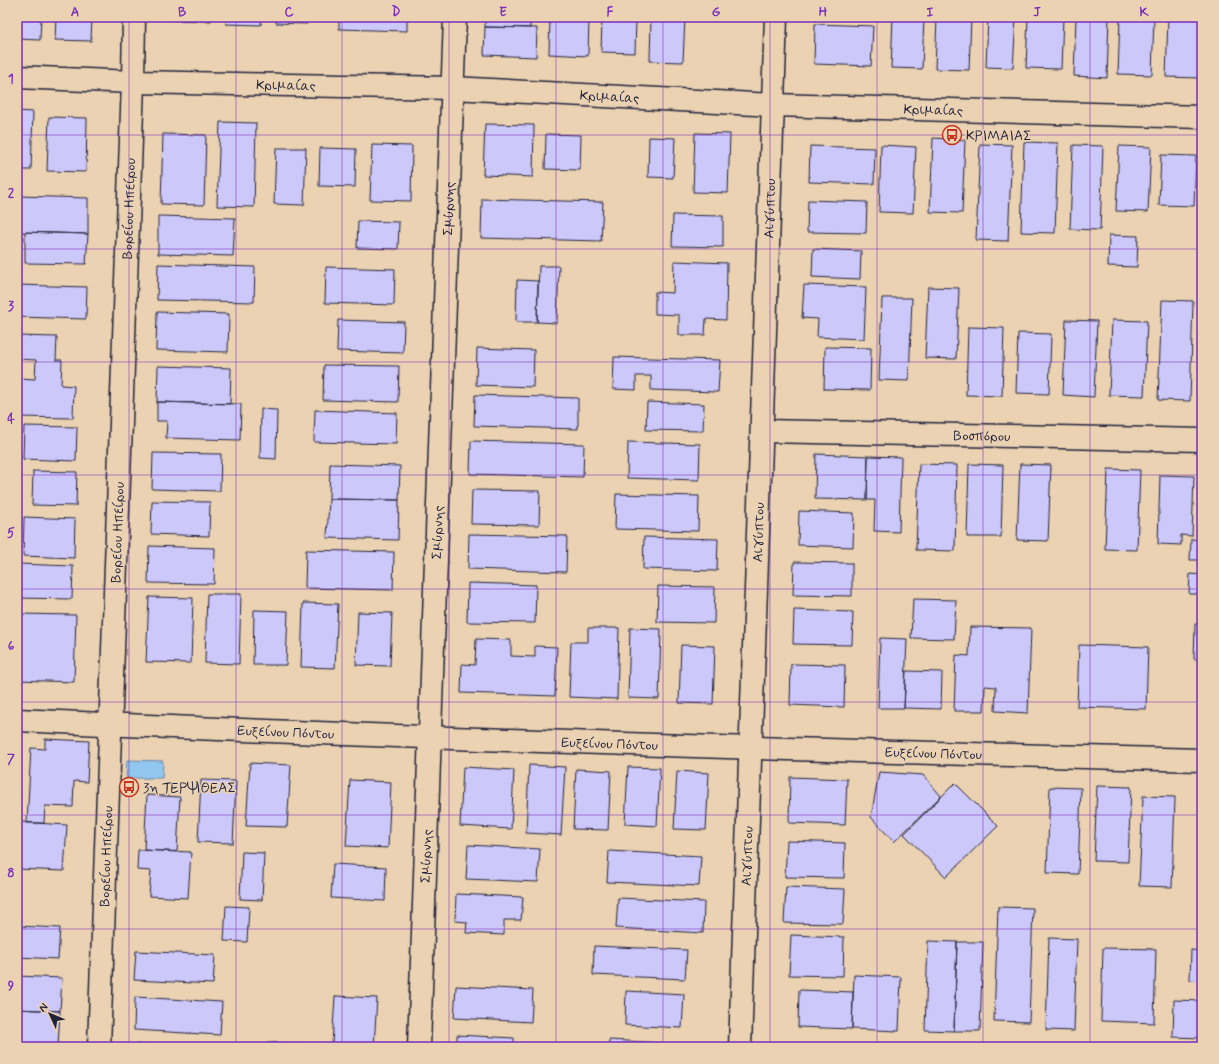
<svg xmlns="http://www.w3.org/2000/svg" width="1219" height="1064" viewBox="0 0 1219 1064" font-family="Mynerve,sans-serif">
	<style>
		.water { fill: #92c7f0; stroke: #6585a8 }
		.building { fill: #cdc8fa; stroke: #22223b }
		.lines { fill: none; stroke-linecap: round; stroke-linejoin: round }
		.minor-casing { stroke: #22223b; stroke-width: 25 }
		.minor { stroke: #ead2b2; stroke-width: 22 }
		.grid { fill: none; stroke: #7b2cbf; stroke-width: 1; stroke-opacity: 0.55 }
		.labels { text-anchor: middle; stroke-width: 3; stroke-linejoin: round; paint-order: stroke }
		.street-label { font-size: 14px; fill: #22223b; stroke: #ead2b2 }
		.poi-label { font-size: 14px; fill: #22223b; stroke: #ead2b2; text-anchor: start }
		.neatline { fill: none; stroke: #7b2cbf; stroke-width: 1.5 }
		.grid-label { font-size: 13px; text-anchor: middle; font-weight: bold; fill: #7b2cbf }
	</style>
	<rect width="100%" height="100%" fill="#ead2b2"/>
	<filter id="ink" filterUnits="userSpaceOnUse"><feTurbulence type="fractalNoise" baseFrequency=".025" numOctaves="2"/><feDisplacementMap in="SourceGraphic" scale="8" xChannelSelector="R" yChannelSelector="G"/><feConvolveMatrix kernelMatrix="1 2 1 2 8 2 1 2 1" color-interpolation-filters="sRGB"/></filter>
	<g filter="url(#ink)">
		<!-- water -->
		<path class="water" d="M127 760 163 761 162 778H126Z"/>
		<!-- building -->
		<path class="building" d="M17 17H41L40 40 17 39Z
			M56 17H92L91 41 55 40Z
			M171 17H211V21L170 20Z
			M227 17H262L261 25 226 24Z
			M276 17H307V24L276 23Z
			M339 17H407V31L339 29Z
			M485 17H530V28L485 27Z
			M550 17H589L588 56 549 54Z
			M651 17H685L683 62 650 61Z
			M893 17H924L922 69 891 68Z
			M937 17H971L969 70 935 69Z
			M988 17H1016L1013 68 986 67Z
			M1028 17H1063L1061 69 1026 68Z
			M1076 17H1109L1107 78 1074 76Z
			M1120 17H1154L1152 75 1118 74Z
			M1168 17H1202L1201 78 1166 77Z
			M602 18 636 19 635 53 601 52Z
			M815 24 873 26 871 66 814 64Z
			M485 27 537 28 536 57 484 55Z
			M17 111 33 112 31 170H17Z
			M49 117 87 118 86 172 47 171Z
			M220 122 256 123 254 207 217 206Z
			M485 124 534 125 533 177 483 175Z
			M695 133 730 134 728 193 693 192Z
			M163 134 206 135 204 205 161 204Z
			M546 134 581 135 580 170 545 169Z
			M649 137 675 138 673 178 648 177Z
			M933 138 965 140 962 213 930 212Z
			M1024 142 1058 143 1055 233 1021 232Z
			M980 144 1012 145 1008 241 976 240Z
			M372 145 412 146 411 201 370 200Z
			M881 145 916 147 913 213 879 212Z
			M1073 145 1103 146 1100 230 1070 229Z
			M810 146 875 148 874 184 809 182Z
			M1119 146 1151 147 1148 212 1116 211Z
			M276 148H306L304 205 274 204Z
			M320 148 356 149 355 187 319 186Z
			M1161 155 1196 156 1194 206 1159 205Z
			M17 196 88 198V234L17 232Z
			M482 199 603 202 601 241 481 238Z
			M808 200 867 202 866 233 807 232Z
			M673 215 723 216V247L672 246Z
			M158 216 235 218 233 256 158 254Z
			M358 221 399 222 398 249 357 248Z
			M25 232 88 234 86 264 25 263Z
			M1109 235 1138 236 1137 267 1108 266Z
			M813 249 861 251 860 279 812 277Z
			M674 261 727 263 726 320 706 319 705 335H679V315L655 314V292L673 293Z
			M158 264 255 267 254 302 157 300Z
			M539 266H559L557 323 537 322Z
			M326 267 395 269 394 305 325 303Z
			M517 280 538 281 537 322H516Z
			M17 285 87 287 86 319 17 317Z
			M804 285 866 287 864 339 817 337 818 319 802 318Z
			M928 287 959 288 956 359 925 358Z
			M882 298H912L909 381 879 380Z
			M1162 300 1193 301 1190 401 1158 400Z
			M157 312 229 314 228 352 156 350Z
			M338 320 404 322 403 353 337 351Z
			M1066 320 1097 321 1094 397 1063 395Z
			M1112 320 1147 321 1144 396 1109 395Z
			M968 327 1004 328 1002 396 966 395Z
			M1018 333 1051 334 1049 394 1016 393Z
			M17 336 57 337 56 360H62L61 385 74 386 73 418 17 417V378L35 379 36 360 17 359Z
			M825 347 871 348 870 390 824 389Z
			M477 348 534 350 533 387 476 385Z
			M614 357 720 360 718 392 651 390V376H636V390L613 389Z
			M324 365 399 366 398 402 323 400Z
			M158 366 231 368 230 404 157 402Z
			M475 395 578 398V429L474 426Z
			M157 402 241 404 240 440 166 438 167 421H157Z
			M647 402 704 404 703 431 646 430Z
			M261 409 277 410 276 459 260 458Z
			M315 410 397 413 396 444 314 442Z
			M24 426 77 427 76 461 23 459Z
			M471 441 584 444 583 477 470 474Z
			M628 442 700 444 699 480 627 478Z
			M153 453 221 454 220 491 152 489Z
			M816 454 868 456 867 500 815 499Z
			M868 456 901 457 899 532 874 531 875 500H867Z
			M330 464 400 466 399 500 329 499Z
			M919 464 957 465 955 551 916 550Z
			M969 464 1003 465 1001 537H967Z
			M1020 464 1051 465 1048 541 1017 540Z
			M1108 469 1140 470 1137 550 1105 549Z
			M33 471 77 472 76 506 32 505Z
			M1160 475 1194 476 1192 536 1181 535V545L1158 544Z
			M472 490 540 491 539 525 471 524Z
			M616 494 699 496 698 531 615 529Z
			M329 499 399 500 398 540 327 538Z
			M152 501 210 502 209 536 151 534Z
			M799 511 854 513 853 547 798 545Z
			M24 517 75 519 74 558 23 556Z
			M469 534 567 536 566 572 468 569Z
			M644 537 718 539 717 571 643 569Z
			M1191 539 1202 540V560H1190Z
			M149 546 215 548 214 584 148 583Z
			M306 550 394 552 393 590 305 588Z
			M794 562 852 563V596L793 595Z
			M17 564 73 566 72 599 17 598Z
			M1190 574 1202 575V594H1189Z
			M468 583 536 585 535 623 467 622Z
			M658 586 715 587 714 623 657 622Z
			M207 594H241L239 664 205 663Z
			M149 597 193 598 191 663 146 662Z
			M913 599 956 600 954 639 911 638Z
			M303 603 338 604 335 668 301 667Z
			M254 610 288 611 286 665H253Z
			M794 610 853 612 852 645 793 644Z
			M358 612 392 613 390 666 356 665Z
			M17 614 76 615 74 682 17 680Z
			M1195 624H1202V659H1194Z
			M970 627 1031 628 1028 713 995 711 996 687 985 686 984 711H954L956 655 969 656Z
			M588 628H619L617 699 569 697 571 642H588Z
			M630 628 661 629 659 699 628 698Z
			M880 638 907 639 904 708H878Z
			M476 639 511 640V656L535 657V646L557 647 555 696 461 693 462 664 475 665Z
			M681 645 715 646 713 704 679 703Z
			M1079 645 1148 647 1146 709 1077 707Z
			M791 664 845 665 844 707 790 705Z
			M906 671 942 672 941 709 904 708Z
			M45 739 89 741 87 782 74 781 73 807 45 806 44 823H27L31 748 45 749Z
			M250 763 291 765 287 827 246 826Z
			M529 765 565 767 561 835 526 833Z
			M463 767 514 770 511 829 460 826Z
			M628 767 660 768 657 826 625 824Z
			M576 769 611 771 608 830 573 829Z
			M677 771 709 773 706 830 674 829Z
			M879 772 923 775 941 796 894 842 871 817Z
			M790 777 847 779 845 825 789 823Z
			M201 780 236 781 233 843 198 842Z
			M350 780 391 782 388 848 346 846Z
			M955 783 998 826 946 877 904 834Z
			M1097 786 1131 787 1128 862 1094 861Z
			M1050 787 1081 788 1078 874 1047 873Z
			M147 795 180 797 177 852 144 850Z
			M1202 795V872H1199Z
			M1143 796 1175 797 1172 887 1139 886Z
			M20 822 67 825 64 871 17 869V841H19Z
			M787 841 845 843 844 878 785 877Z
			M468 845 540 849 538 882 466 879Z
			M138 850 191 852 188 898 149 896 151 871 137 870Z
			M609 851 701 856 699 886 607 882Z
			M242 852 264 853 262 900 240 899Z
			M333 864 386 867 385 901 331 898Z
			M786 887 845 889 843 924 784 923Z
			M456 894 523 897 521 920H504V935L466 933 467 922 455 921Z
			M618 898 704 902 703 933 616 928Z
			M226 906 249 907 247 942 224 941Z
			M998 907 1033 908 1029 1022 994 1021Z
			M17 926 60 928 58 959 17 957Z
			M791 935 844 937 843 976 789 975Z
			M1049 938 1077 939 1074 1031 1046 1030Z
			M928 941 957 942 954 1031 925 1030Z
			M957 942H983L980 1031H954Z
			M594 946 687 950 685 979 593 975Z
			M1103 948 1156 949 1154 1023 1101 1021Z
			M1191 950 1202 951V981L1190 980Z
			M136 951 215 955 213 984 134 980Z
			M854 975 901 977 899 1031 852 1029Z
			M17 976 62 978 60 1011 17 1009Z
			M456 986 533 990 531 1022 454 1018Z
			M799 990 853 992 852 1029 798 1027Z
			M626 991 684 994 682 1028 625 1025Z
			M335 996 377 998 374 1046 332 1044Z
			M135 997 222 1002 220 1035 134 1030Z
			M1174 1000 1202 1001V1038L1173 1037Z
			M17 1009 60 1011 58 1047H17Z
			M457 1035 514 1038V1047H457Z
			M609 1040 679 1044V1047H609Z
			M268 1042 313 1044V1047H267Z
			M132 1044 185 1047H132Z
			M322 1044H332L374 1046 321 1047Z"/>
		<g class="lines">
			<!-- minor casing -->
			<g class="minor-casing">
				<g id="minor">
					<path id="s1" d="M17 77 133 82 453 88 773 105 1202 117"/>
					<path id="s2" d="M762 431 1202 440"/>
					<path id="s3" d="M17 720C412 739 807 750 1202 760"/>
					<path id="s4" d="M99 1047 133 82 134 17"/>
					<path id="s5" d="M419 1047 455 17"/>
					<path id="s6" d="M740 1047 776 17"/>
				</g>
			</g>
			<!-- minor -->
			<use href="#minor" class="minor"/>
		</g>
	</g>
	<!-- grid -->
	<path class="grid" d="M129 17V1047M236 17V1047M342 17V1047M449 17V1047M556 17V1047M663 17V1047M770 17V1047M877 17V1047M983 17V1047M1090 17V1047M17 135H1202M17 249H1202M17 362H1202M17 475H1202M17 589H1202M17 702H1202M17 815H1202M17 929H1202"/>
	<!-- icons -->
	<defs>
		<g id="bus-ring" transform="scale(1)"><circle r="9.5" fill="#ead2b2" stroke="#c8321e" stroke-width="1.5"/><path d="M-5-6H5V4H4V6H2V4H-2V6H-4V4H-5ZM-3.5-4V0h7V-4ZM-3.5 1.2v1.5H-2V1.2ZM2 1.2v1.5H3.5V1.2Z" fill="#c8321e"/></g>
	</defs>
	<g fill-rule="evenodd">
		<use href="#bus-ring" x="952" y="135"/>
		<use href="#bus-ring" x="129" y="787"/>
	</g>
	<g class="labels">
		<!-- street labels -->
		<g class="street-label">
			<text dy="5" stroke="none"><textPath href="#s1" startOffset="269">Κριμαίας</textPath></text>
			<text dy="5" stroke="none"><textPath href="#s1" startOffset="593">Κριμαίας</textPath></text>
			<text dy="5" stroke="none"><textPath href="#s1" startOffset="917">Κριμαίας</textPath></text>
			<text dy="5" stroke="none"><textPath href="#s4" startOffset="839">Βορείου Ηπείρου</textPath></text>
			<text dy="5" stroke="none"><textPath href="#s5" startOffset="839">Σμύρνης</textPath></text>
			<text dy="5" stroke="none"><textPath href="#s6" startOffset="839">Αιγύπτου</textPath></text>
			<text dy="5" stroke="none"><textPath href="#s2" startOffset="220">Βοσπόρου</textPath></text>
			<text dy="5" stroke="none"><textPath href="#s4" startOffset="515">Βορείου Ηπείρου</textPath></text>
			<text dy="5" stroke="none"><textPath href="#s5" startOffset="515">Σμύρνης</textPath></text>
			<text dy="5" stroke="none"><textPath href="#s6" startOffset="515">Αιγύπτου</textPath></text>
			<text dy="5" stroke="none"><textPath href="#s3" startOffset="269">Ευξείνου Πόντου</textPath></text>
			<text dy="5" stroke="none"><textPath href="#s3" startOffset="593">Ευξείνου Πόντου</textPath></text>
			<text dy="5" stroke="none"><textPath href="#s3" startOffset="917">Ευξείνου Πόντου</textPath></text>
			<text dy="5" stroke="none"><textPath href="#s4" startOffset="191">Βορείου Ηπείρου</textPath></text>
			<text dy="5" stroke="none"><textPath href="#s5" startOffset="191">Σμύρνης</textPath></text>
			<text dy="5" stroke="none"><textPath href="#s6" startOffset="191">Αιγύπτου</textPath></text>
		</g>
		<!-- poi labels -->
		<g class="poi-label">
			<text x="966" y="140">ΚΡΙΜΑΙΑΣ</text>
			<text x="143" y="792">3η ΤΕΡΨΙΘΕΑΣ</text>
		</g>
	</g>
	<!-- margin -->
	<rect width="1219" height="1064" fill="none" stroke="#ead2b2" stroke-width="44"/>
	<!-- north arrow -->
	<g transform="translate(50 1014) rotate(314)" stroke="#ead2b2" stroke-width="3" paint-order="stroke">
	<path d="M0-3L7 15L0 10L-7 15Z" fill="#22223b"/>
	<text y="-6" font-size="11" font-weight="bold" text-anchor="middle" fill="#22223b">N</text>
	</g>
	<rect x="22" y="22" width="1175" height="1020" class="neatline"/>
	<g class="grid-label">
		<text x="75" y="16">A</text>
		<text x="182" y="16">B</text>
		<text x="289" y="16">C</text>
		<text x="396" y="16">D</text>
		<text x="503" y="16">E</text>
		<text x="610" y="16">F</text>
		<text x="716" y="16">G</text>
		<text x="823" y="16">H</text>
		<text x="930" y="16">I</text>
		<text x="1037" y="16">J</text>
		<text x="1144" y="16">K</text>
		<text x="11" y="83">1</text>
		<text x="11" y="197">2</text>
		<text x="11" y="310">3</text>
		<text x="11" y="423">4</text>
		<text x="11" y="537">5</text>
		<text x="11" y="650">6</text>
		<text x="11" y="763">7</text>
		<text x="11" y="877">8</text>
		<text x="11" y="990">9</text>
	</g>
</svg>
